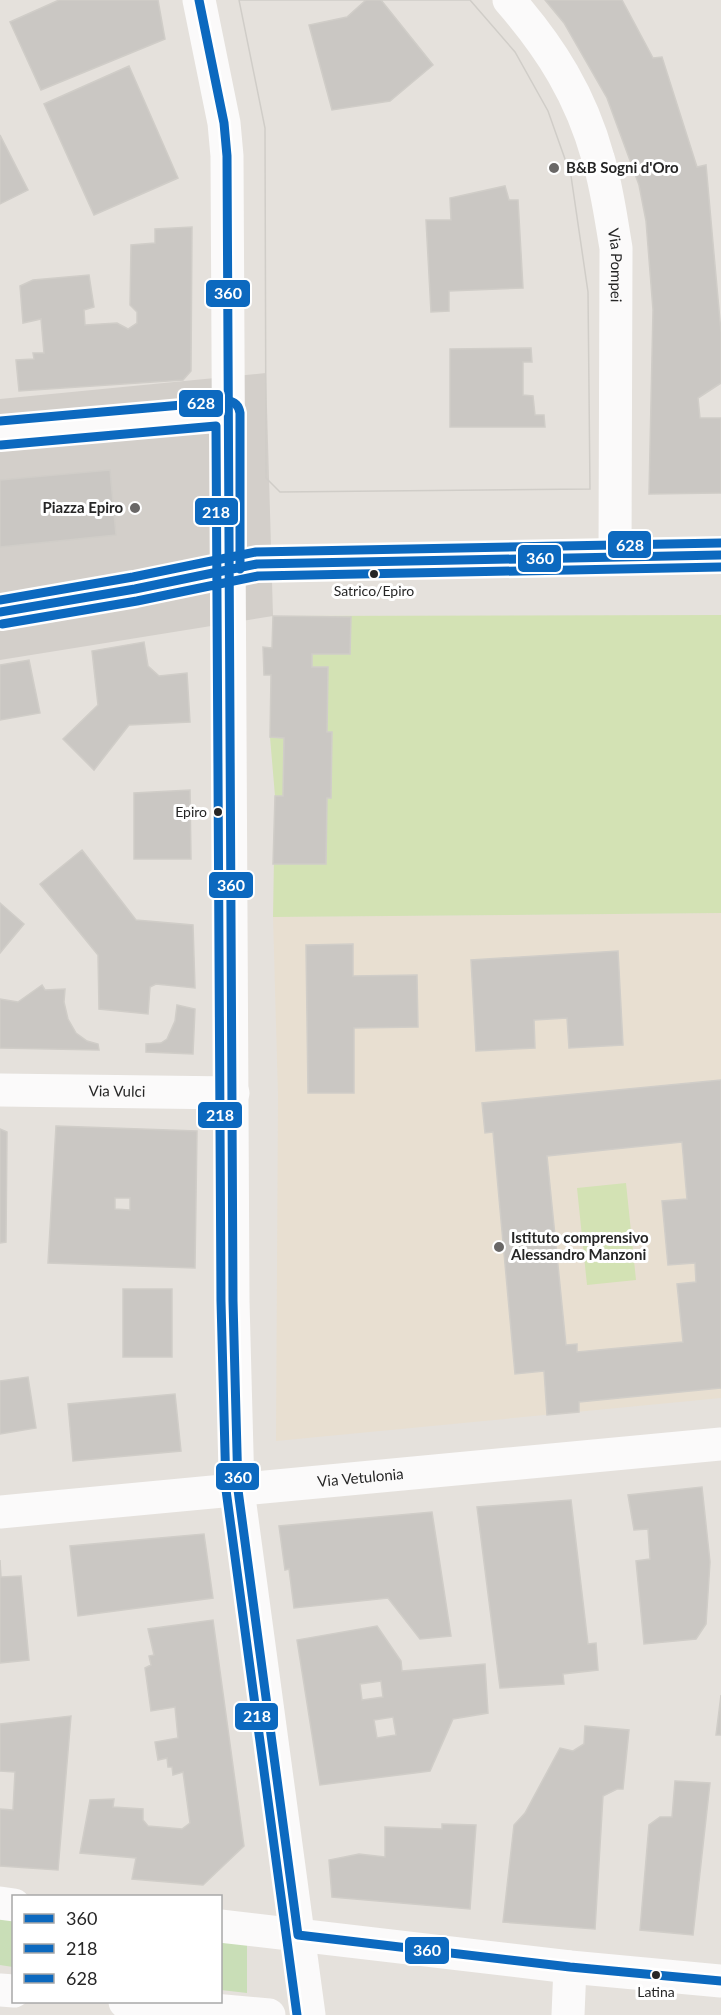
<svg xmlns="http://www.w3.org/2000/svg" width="721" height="2015" viewBox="0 0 721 2015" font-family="Lato,sans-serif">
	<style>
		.education { fill: #e8dfd1 }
		.green { fill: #c9deb7 }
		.pitch { fill: #d3e2b4 }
		.plaza { fill: #d3cfca }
		.building { fill: #cac7c3; stroke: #d0cdc8; stroke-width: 1.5; fill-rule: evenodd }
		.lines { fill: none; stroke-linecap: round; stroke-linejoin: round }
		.minor { stroke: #fbfafa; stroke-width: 33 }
		.bus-1-casing { stroke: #fff; stroke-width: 14 }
		.bus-2-casing { stroke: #fff; stroke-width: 14 }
		.bus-3-casing { stroke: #fff; stroke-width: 14 }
		.bus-1 { stroke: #0c69bf; stroke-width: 9 }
		.bus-2 { stroke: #0c69bf; stroke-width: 9 }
		.bus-3 { stroke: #0c69bf; stroke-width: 9 }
		.poi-dot { fill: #696766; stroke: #fff; stroke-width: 2 }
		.bus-dot { fill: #262626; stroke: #fff; stroke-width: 2 }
		.labels { text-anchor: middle; stroke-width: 6; stroke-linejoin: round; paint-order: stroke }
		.bus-label { font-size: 14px; fill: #262626; stroke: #fff }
		.poi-label { font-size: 15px; font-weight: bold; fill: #262626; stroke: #fff; text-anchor: start }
		.street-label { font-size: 15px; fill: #262626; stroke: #fff }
		.line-badge { stroke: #fff; stroke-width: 2 }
		.badge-label { font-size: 16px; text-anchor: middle; font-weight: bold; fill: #fff }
	</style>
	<rect width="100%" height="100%" fill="#e5e1dc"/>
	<!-- education -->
	<path class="education" d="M721 913V1398L276 1441 278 1095 273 917Z"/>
	<!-- green -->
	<path class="green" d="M0 1915 13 1917V1967L0 1965Z
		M221 1940 247 1943V1993L221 1990Z"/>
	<!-- pitch -->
	<path class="pitch" d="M721 615V913L273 917 275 796 270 737 271 675H264L263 647H272L273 616Z
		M626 1183 636 1280 587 1285 577 1188Z"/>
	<!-- plaza -->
	<path class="plaza" d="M266 373 273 616 0 660V399Z"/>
	<!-- building -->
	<path class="building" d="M59 0H158L165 39 41 90 10 22Z
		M239 0H366L347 17 309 25 332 110 390 101 433 65 381 0H470L515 52 548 111 571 176 588 292 590 489 280 492 266 478 265 128ZM505 186 509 200H518L523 288 449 291V311L431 312 426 220H451L450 198ZM531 348 532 362H523V395L533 396 535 415H544L545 427H450V349Z
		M239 0H470L515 52 548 111 571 176 588 292 590 489 280 492 266 478 265 128Z
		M545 0H622L653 58 662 57 697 167 706 165 721 332V383L698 398 700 418H721V493L649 494 653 310 646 221 639 185 607 98 564 23Z
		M129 66 178 178 94 215 44 104Z
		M0 135 28 190 0 204Z
		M192 227 191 371 183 380 19 391 16 360 34 359 33 353H44L41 319 23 323 20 286 33 280 89 275 94 307 84 310 85 325 117 323 128 329 137 323V312L130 305 131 245 155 243V229Z
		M110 470 116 535 0 547V480Z
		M273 616 351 617 350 654H312V667H328L327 732H332L331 798H327L326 864H273L275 796H283L284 738 270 737 271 675H264L263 647 272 648Z
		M144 642 148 666 159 676 187 673 190 722 129 725 94 770 63 739 98 705 92 651Z
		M29 660 40 713 0 720V665Z
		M190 790 191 859H134V793Z
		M82 850 136 920 193 925 195 988 156 984 150 987 148 1014 99 1009 98 955 40 884Z
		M0 903 24 924 0 953Z
		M353 944V976L417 975 418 1027 354 1028V1093H308L306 945Z
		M618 951 623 1045 569 1048 567 1018 534 1020 535 1048 476 1051 471 960Z
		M42 985 45 990 65 989 64 1002 68 1019 76 1033 87 1041 98 1044 99 1050 0 1048V999L18 1002Z
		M177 1005 195 1009 193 1054 146 1052V1044L161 1043 167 1039 175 1021Z
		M721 1080V1388L579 1402V1412L547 1415 544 1371 515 1374 493 1132 485 1133 482 1103ZM682 1142 687 1199 662 1201 668 1265 695 1263 696 1282 677 1284 683 1342 577 1352V1344L566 1345 547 1156Z
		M56 1126 197 1131 195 1268 48 1263ZM115 1198H130V1210L115 1209Z
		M0 1129 7 1132 6 1242 0 1243Z
		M123 1289H172V1357H123Z
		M28 1377 36 1428 0 1434V1381Z
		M175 1394 181 1451 73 1461 68 1404Z
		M702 1487 710 1562 706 1624 696 1639 644 1644 636 1561 650 1559 648 1529 634 1530 628 1495Z
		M571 1500 588 1644 596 1643 598 1670 563 1674 564 1684 500 1688 477 1507Z
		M432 1512 451 1636 420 1639 388 1598 294 1608 289 1569 285 1570 279 1526Z
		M204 1534 213 1598 78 1616 70 1546Z
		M0 1560 1 1577 21 1576 29 1660 0 1663Z
		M213 1620 244 1846 203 1885 132 1879 136 1858 80 1853 90 1800 114 1799 113 1807 143 1809V1820L148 1826 182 1829 190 1823 183 1772 173 1775 172 1767H168L167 1758 158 1760 155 1742 178 1738 175 1707 151 1711 145 1668 151 1665 149 1656 154 1655 148 1629Z
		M377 1626 401 1661 402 1671 485 1664 488 1713 453 1719 430 1771 320 1785 297 1640ZM381 1681 383 1697 362 1700 360 1684ZM393 1717 396 1735 377 1738 374 1720Z
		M721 1695V1735H716Z
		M71 1716 58 1870 0 1866V1809L13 1810 15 1772 0 1771V1724Z
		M585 1726 629 1730 623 1789H617L603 1796 595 1929 503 1922 514 1825 525 1813 560 1748 573 1751 584 1744Z
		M675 1781 710 1783 693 1935 640 1930 649 1825 660 1817H672Z
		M442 1824 476 1825 470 1909 332 1897 329 1860 359 1854 385 1857V1827L442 1829Z"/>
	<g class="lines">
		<!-- minor -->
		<g class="minor">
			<path d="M199 0 224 123 227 156 233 1301 238 1490 309 2015"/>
			<path id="s1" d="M509 0C551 48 581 96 598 158 607 187 611 219 616 248L615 557"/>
			<path d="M0 433 131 420 228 413"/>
			<path d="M0 612 135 589 257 564 721 555"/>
			<path id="s2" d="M0 1090 233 1093"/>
			<path id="s3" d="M0 1512 721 1444"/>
			<path d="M0 1903 14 1905"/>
			<path d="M220 1926 570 1967 721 1981"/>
			<path d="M0 1990 14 1991"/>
			<path d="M125 2002 269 2015"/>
			<path d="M568 2015 570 1967"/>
		</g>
		<!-- bus-1 casing -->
		<g class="bus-1-casing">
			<path id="bus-1" d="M199 0 224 123 227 156 233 1301 238 1490 298 1935 570 1967 721 1981
				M0 612 135 589 257 564 721 555"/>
		</g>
		<!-- bus-2 casing -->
		<g class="bus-2-casing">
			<path id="bus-2" d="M1 445 216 426 221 1301 226 1490 297 2015
				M2 624 137 601 258 576 721 567"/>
		</g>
		<!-- bus-3 casing -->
		<g class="bus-3-casing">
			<path id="bus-3" d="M0 421 227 401C235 401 239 406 240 413V569
				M0 600 133 577 256 552 721 543"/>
		</g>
		<!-- bus-1 -->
		<use href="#bus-1" class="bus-1"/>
		<!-- bus-2 -->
		<use href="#bus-2" class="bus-2"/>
		<!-- bus-3 -->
		<use href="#bus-3" class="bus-3"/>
	</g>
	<!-- markers -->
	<g class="poi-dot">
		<circle cx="554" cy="168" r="6"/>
		<circle cx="135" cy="508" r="6"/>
		<circle cx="499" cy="1247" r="6"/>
	</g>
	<g class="bus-dot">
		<circle cx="374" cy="574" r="5"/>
		<circle cx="218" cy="812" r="5"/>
		<circle cx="656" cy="1975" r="5"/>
	</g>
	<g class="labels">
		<!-- bus labels -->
		<g class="bus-label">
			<text x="374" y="596">Satrico/Epiro</text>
			<text x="207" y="817" text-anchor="end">Epiro</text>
			<text x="656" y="1997">Latina</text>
		</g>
		<!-- poi labels -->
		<g class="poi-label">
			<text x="566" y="173">B&amp;B Sogni d'Oro</text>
			<text x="123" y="513" text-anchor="end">Piazza Epiro</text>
			<text x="511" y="1243">Istituto comprensivo<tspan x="511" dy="17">Alessandro Manzoni</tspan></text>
		</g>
		<!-- street labels -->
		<g class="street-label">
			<text dy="5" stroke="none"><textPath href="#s1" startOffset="292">Via Pompei</textPath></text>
			<text dy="5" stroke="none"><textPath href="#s2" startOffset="117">Via Vulci</textPath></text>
			<text dy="5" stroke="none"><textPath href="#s3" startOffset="362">Via Vetulonia</textPath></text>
		</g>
	</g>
	<g class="line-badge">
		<rect x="205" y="279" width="46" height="29" rx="6" fill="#0c69bf"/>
		<rect x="178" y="389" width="46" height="29" rx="6" fill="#0c69bf"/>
		<rect x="194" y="497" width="45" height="29" rx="6" fill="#0c69bf"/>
		<rect x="607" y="530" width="45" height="29" rx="6" fill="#0c69bf"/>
		<rect x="517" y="544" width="45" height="29" rx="6" fill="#0c69bf"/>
		<rect x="208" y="871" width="46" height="28" rx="6" fill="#0c69bf"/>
		<rect x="197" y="1101" width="46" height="28" rx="6" fill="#0c69bf"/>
		<rect x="215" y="1462" width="45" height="29" rx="6" fill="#0c69bf"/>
		<rect x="234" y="1702" width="45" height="29" rx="6" fill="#0c69bf"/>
		<rect x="404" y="1936" width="46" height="29" rx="6" fill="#0c69bf"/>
	</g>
	<g class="badge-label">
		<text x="228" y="299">360</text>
		<text x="201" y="409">628</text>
		<text x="216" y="518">218</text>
		<text x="630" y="551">628</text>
		<text x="540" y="564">360</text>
		<text x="231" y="891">360</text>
		<text x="220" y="1121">218</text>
		<text x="238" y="1483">360</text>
		<text x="257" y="1722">218</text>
		<text x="427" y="1956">360</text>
	</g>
	<!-- legend -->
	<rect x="12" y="1895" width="210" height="108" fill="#ffffff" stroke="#a8a8a8" stroke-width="1.5"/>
	<rect x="24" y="1914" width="30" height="9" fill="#0c69bf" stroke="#a8a8a8" stroke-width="1.5"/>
	<text x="66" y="1925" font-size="18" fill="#262626">360</text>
	<rect x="24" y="1944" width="30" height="9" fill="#0c69bf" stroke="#a8a8a8" stroke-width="1.5"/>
	<text x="66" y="1955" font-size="18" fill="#262626">218</text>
	<rect x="24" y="1974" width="30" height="9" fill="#0c69bf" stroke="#a8a8a8" stroke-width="1.5"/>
	<text x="66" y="1985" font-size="18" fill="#262626">628</text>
</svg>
